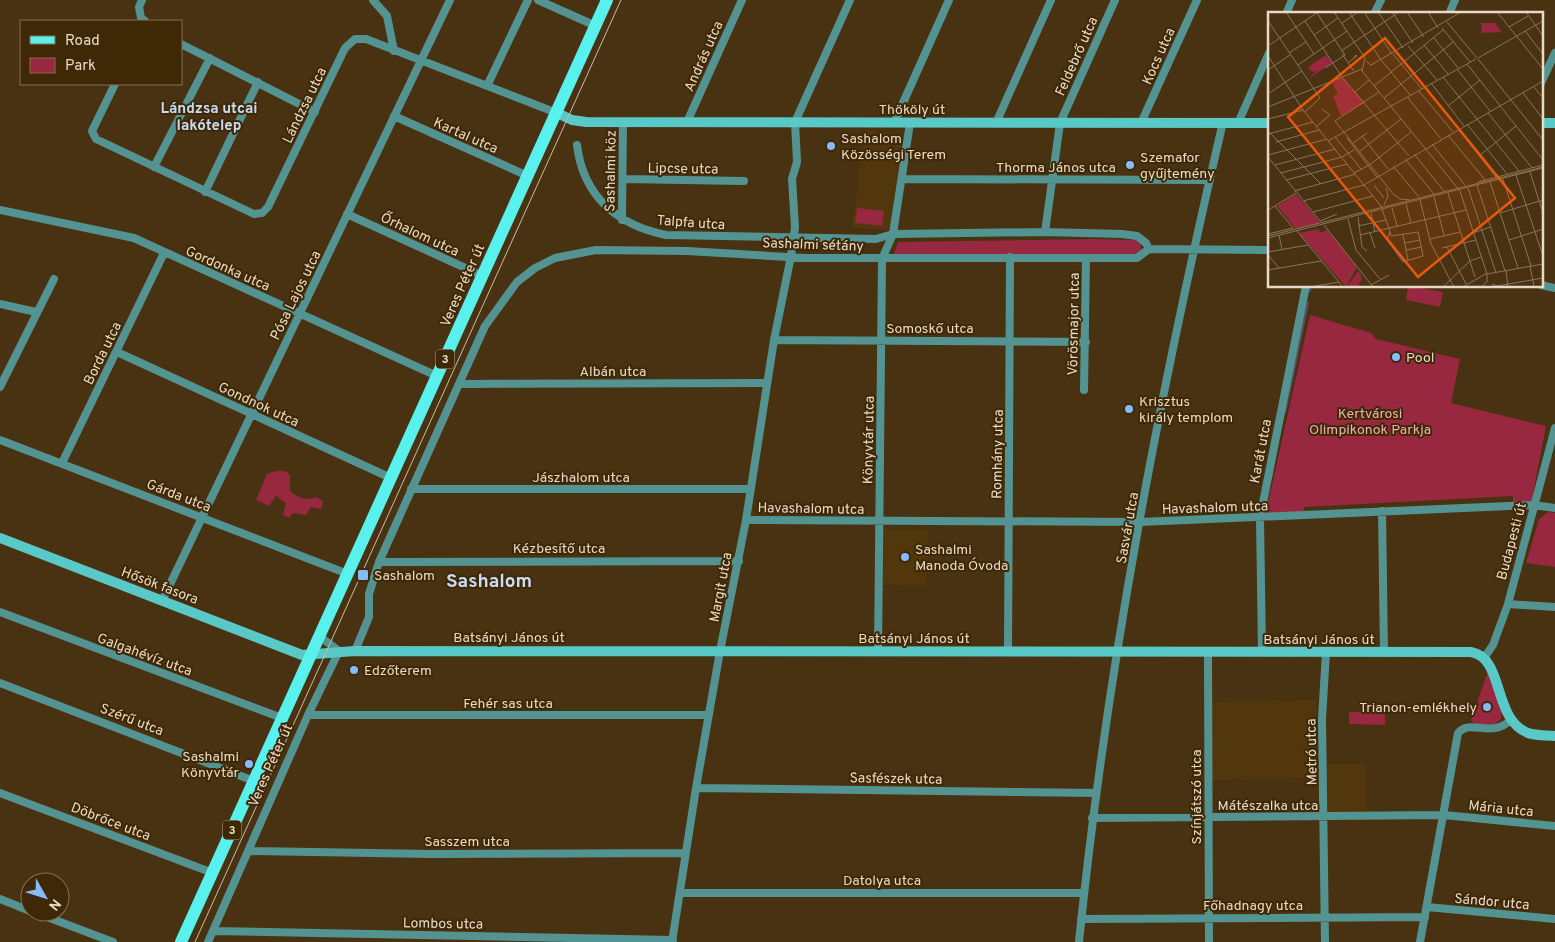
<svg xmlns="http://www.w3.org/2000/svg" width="1555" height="942" viewBox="0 0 1555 942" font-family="Overpass,sans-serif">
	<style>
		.built { fill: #52370c }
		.green { fill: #97283f }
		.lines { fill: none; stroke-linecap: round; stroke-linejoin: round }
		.stream { stroke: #634864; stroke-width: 2 }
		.street { stroke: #539493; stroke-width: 8 }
		.secondary { stroke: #58c9c6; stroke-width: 10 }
		.primary { stroke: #58f1ee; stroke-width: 12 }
		.tram { stroke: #cabba6; stroke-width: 1 }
		.poi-dot { fill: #86bbfb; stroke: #3f2805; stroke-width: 2 }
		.labels { text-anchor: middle; stroke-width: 4; stroke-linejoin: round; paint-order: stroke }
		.shield { fill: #3f2805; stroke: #b5a58e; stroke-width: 1 }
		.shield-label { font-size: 12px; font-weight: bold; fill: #e8dac8 }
		.street-label { font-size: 14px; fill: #e8dac8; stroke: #3f2805 }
		.poi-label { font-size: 14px; fill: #e8dac8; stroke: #3f2805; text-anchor: start }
		.park-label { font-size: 14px; fill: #eeb0b5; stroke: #3f2805 }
		.neighbourhood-label { font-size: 15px; font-weight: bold; fill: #c8dcf4; stroke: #3f2805 }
		.district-label { font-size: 19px; font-weight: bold; fill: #c8dcf4; stroke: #3f2805 }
		.inset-road { fill: none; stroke: #89755a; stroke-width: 1 }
		.view { fill: #e8590c; fill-opacity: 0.15; stroke: #e8590c; stroke-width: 2.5 }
		.inset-edge { fill: none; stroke: #e8dac8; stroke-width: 2.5 }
	</style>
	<rect width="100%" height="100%" fill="#493211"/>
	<!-- built -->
	<path class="built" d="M865 130 905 134 891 230 852 228Z
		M883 529 928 530 927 586 882 585Z
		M1316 700 1315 778 1211 780 1210 702Z
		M1327 764H1366L1367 816H1327Z"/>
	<!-- green -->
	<path class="green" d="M857 208 884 211 882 226 855 223Z
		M1093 239 1135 240 1141 245V252L1136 255 893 256 898 242Z
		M1408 286 1443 292 1440 307 1406 300Z
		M1310 315 1371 333 1376 339 1460 359 1451 403 1546 426 1531 505 1513 504V496L1304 507V513L1265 516Z
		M276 471H285L290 475V491C299 498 305 501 316 497L323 501 321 509 311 507 306 515 293 513 289 518 283 515 286 503 276 496 269 506 256 500 267 474Z
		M1548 512 1555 513V567L1526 563 1539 519Z
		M1488 671 1502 711 1501 719 1494 725 1475 724 1471 720Z
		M1349 712H1385V725L1349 724Z"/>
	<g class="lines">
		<!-- stream -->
		<path class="stream" d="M1310 291 1311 286
			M1285 413 1308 303"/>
		<!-- street -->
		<path class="street" d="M142 0 139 7 141 18 145 21
			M373 0 387 16 394 51
			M538 0 596 26
			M1286 14 1292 0
			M1374 14 1381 0
			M1449 14 1455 0
			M181 44 315 112
			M1541 83 1555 53
			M115 84 92 131 96 139 254 214 262 213 268 207 345 48 355 39H366L557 113
			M487 86 528 0
			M394 116 528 176
			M687 122 742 0
			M894 123 949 0
			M996 123 1051 0
			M1141 123 1197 0
			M1238 123 1269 53
			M577 145C583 196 617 225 666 235L876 239 893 234 1045 232 1122 234 1137 236 1146 243 1149 249
			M154 167 210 58
			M623 179 744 181
			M902 179 1210 180
			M205 192 258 82
			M0 210 134 238 437 376
			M347 214 483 276
			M622 220 623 122
			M1045 232 1060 123 1115 0
			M1541 285 1555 288
			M0 304 36 312
			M774 340 1086 342
			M117 352 391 478
			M460 384 767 383
			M0 387 54 279
			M1084 390 1086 258
			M0 440 348 574
			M62 463 164 253
			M411 489H751
			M1382 511 1384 653
			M746 520 1140 522 1534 505 1555 508
			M379 562 739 561
			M162 601 450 0
			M1508 604 1555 607
			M0 612 282 718
			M355 651 369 617V594L379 562 485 326 517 282 535 268 555 258 596 250 687 251 804 258H1137L1149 249 1269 250
			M878 652 882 259 893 234 910 123
			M1008 652 1010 257
			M1208 652 1209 942
			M1262 652 1260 518 1306 286
			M1484 658 1493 645 1508 604 1555 428
			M0 683 254 781
			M308 715H709
			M696 788 1096 793
			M0 793 213 873
			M1092 818 1444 815 1555 826
			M248 851 431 854 686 853
			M680 893H1084
			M0 899 30 911
			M1427 907 1555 919
			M34 912 113 942
			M1081 919 1425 917
			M213 931 673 940
			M208 942 308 715 339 651 319 636
			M672 942 696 788 720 651 746 520 774 340 791 256 795 227 792 179 797 162 795 122 850 0
			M1079 942C1107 666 1160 392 1223 122
			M1325 942 1322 719 1326 652
			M1420 942 1458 733C1471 718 1490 739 1511 720"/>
		<!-- secondary -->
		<path class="secondary" d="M557 113 572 120 586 122 1269 123
			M1541 123H1555
			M0 538 302 655 355 651 1471 652C1505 658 1492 719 1528 733 1536 736 1546 735 1555 736"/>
		<!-- primary -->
		<path class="primary" d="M181 942 607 0"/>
		<!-- tram -->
		<path class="tram" d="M195 942 621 0"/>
	</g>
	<!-- markers -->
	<g class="poi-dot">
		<circle cx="831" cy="146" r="5"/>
		<circle cx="1130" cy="165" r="5"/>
		<circle cx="1396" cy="357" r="5"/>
		<circle cx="1129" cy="409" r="5"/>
		<circle cx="905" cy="557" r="5"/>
		<rect x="357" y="569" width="12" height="12" rx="2.5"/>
		<circle cx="354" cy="670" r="5"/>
		<circle cx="1487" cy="707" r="5"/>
		<circle cx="249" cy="764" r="5"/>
	</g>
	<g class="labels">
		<!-- shield labels -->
		<g class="shield">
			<rect x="436" y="349.5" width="18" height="19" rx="4"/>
			<rect x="223" y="820.5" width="18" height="19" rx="4"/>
		</g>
		<g class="shield-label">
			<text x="445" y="363">3</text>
			<text x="232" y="834">3</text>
		</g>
		<!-- street labels -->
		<g class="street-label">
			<text transform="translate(703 56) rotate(-66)" y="5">András utca</text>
			<text transform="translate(1076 56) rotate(-66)" y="5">Feldebrő utca</text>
			<text transform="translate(1158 56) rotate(-66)" y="5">Kocs utca</text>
			<text transform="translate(304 105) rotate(-64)" y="5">Lándzsa utca</text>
			<text x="912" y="114">Thököly út</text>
			<text transform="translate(466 135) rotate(24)" y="5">Kartal utca</text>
			<text x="1056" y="172">Thorma János utca</text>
			<text transform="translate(683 168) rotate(1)" y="5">Lipcse utca</text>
			<text transform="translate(610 171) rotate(-89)" y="5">Sashalmi köz</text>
			<text transform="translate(691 222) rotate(4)" y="5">Talpfa utca</text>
			<text transform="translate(420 234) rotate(25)" y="5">Őrhalom utca</text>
			<text transform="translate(813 244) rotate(2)" y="5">Sashalmi sétány</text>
			<text transform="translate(228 268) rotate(24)" y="5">Gordonka utca</text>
			<text transform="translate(462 285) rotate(-66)" y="5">Veres Péter út</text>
			<text transform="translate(295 295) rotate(-64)" y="5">Pósa Lajos utca</text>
			<text transform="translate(1073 324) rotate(-89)" y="5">Vörösmajor utca</text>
			<text x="930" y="333">Somoskő utca</text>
			<text transform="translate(102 353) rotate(-64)" y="5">Borda utca</text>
			<text x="613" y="376">Albán utca</text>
			<text transform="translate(259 404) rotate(25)" y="5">Gondnok utca</text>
			<text transform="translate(868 440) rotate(-89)" y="5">Könyvtár utca</text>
			<text transform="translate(1260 451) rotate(-79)" y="5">Karát utca</text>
			<text transform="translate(997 454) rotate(-89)" y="5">Romhány utca</text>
			<text x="581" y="482">Jászhalom utca</text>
			<text transform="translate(179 495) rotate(21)" y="5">Gárda utca</text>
			<text transform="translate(1215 507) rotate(-2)" y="5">Havashalom utca</text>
			<text transform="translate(811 508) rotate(1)" y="5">Havashalom utca</text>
			<text transform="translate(1127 528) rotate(-80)" y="5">Sasvár utca</text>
			<text transform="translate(1511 541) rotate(-75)" y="5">Budapesti út</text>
			<text x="559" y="553">Kézbesítő utca</text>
			<text transform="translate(160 585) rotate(21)" y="5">Hősök fasora</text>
			<text transform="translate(720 587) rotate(-79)" y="5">Margit utca</text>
			<text x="509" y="642">Batsányi János út</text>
			<text x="914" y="643">Batsányi János út</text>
			<text x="1319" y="644">Batsányi János út</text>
			<text transform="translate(145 654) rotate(20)" y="5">Galgahévíz utca</text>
			<text x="508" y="708">Fehér sas utca</text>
			<text transform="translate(132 719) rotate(21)" y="5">Szérű utca</text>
			<text transform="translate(1311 752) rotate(-91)" y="5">Metró utca</text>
			<text transform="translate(270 765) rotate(-66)" y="5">Veres Péter út</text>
			<text transform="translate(896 778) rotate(1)" y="5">Sasfészek utca</text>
			<text transform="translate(1196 797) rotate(-90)" y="5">Színjátszó utca</text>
			<text x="1268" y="810">Mátészalka utca</text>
			<text transform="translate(1501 808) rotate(6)" y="5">Mária utca</text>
			<text transform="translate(111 821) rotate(21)" y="5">Döbrőce utca</text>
			<text x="467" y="846">Sasszem utca</text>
			<text x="882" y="885">Datolya utca</text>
			<text transform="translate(1492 901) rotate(5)" y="5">Sándor utca</text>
			<text x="1253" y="910">Főhadnagy utca</text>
			<text transform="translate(443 923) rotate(1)" y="5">Lombos utca</text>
		</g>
		<!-- poi labels -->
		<g class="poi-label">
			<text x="841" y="143">Sashalom<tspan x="841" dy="16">Közösségi Terem</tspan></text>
			<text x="1140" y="162">Szemafor<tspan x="1140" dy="16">gyűjtemény</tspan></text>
			<text x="1406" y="362">Pool</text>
			<text x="1139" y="406">Krisztus<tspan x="1139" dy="16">király templom</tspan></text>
			<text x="915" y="554">Sashalmi<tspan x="915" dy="16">Manoda Óvoda</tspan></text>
			<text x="374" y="580">Sashalom</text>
			<text x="364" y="675">Edzőterem</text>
			<text x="1477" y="712" text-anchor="end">Trianon-emlékhely</text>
			<text x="239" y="761" text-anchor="end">Sashalmi<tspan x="239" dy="16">Könyvtár</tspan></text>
		</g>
		<!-- park labels -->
		<g class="park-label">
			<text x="1370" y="418">Kertvárosi<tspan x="1370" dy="16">Olimpikonok Parkja</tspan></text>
		</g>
		<!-- neighbourhood labels -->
		<g class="neighbourhood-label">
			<text x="209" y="113">Lándzsa utcai<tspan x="209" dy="17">lakótelep</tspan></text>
		</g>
		<!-- district labels -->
		<g class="district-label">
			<text x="489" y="587">Sashalom</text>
		</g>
	</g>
	<!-- overview -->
	<g transform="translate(1268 12)">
		<rect width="275" height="275" fill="#493211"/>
		<path d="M213 11H227L234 20 214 21ZM58 43 64 51 40 67 49 58 44 60 40 55ZM74 65 97 91 73 104 65 84 70 82 64 70ZM28 182 52 210 51 212 28 217 9 194ZM51 217 52 221 59 218 89 255 78 275 31 221ZM90 259 94 265 90 275H79Z" fill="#97283f"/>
		<path class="inset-road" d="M18 0 46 42M66 0 97 46 94 59 192 179 219 262M81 0 113 48 143 84M96 0 124 42M110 0 135 36M124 0 145 31M139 0 156 25M160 0 170 16M229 0 275 57M258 0 275 24M49 1 77 43 57 56M0 9 52 86 37 100M37 9 74 65 141 144M179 10 209 46M74 11 90 0M241 15 260 4M174 16 202 50M257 19 275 42M46 23 70 6M165 25 191 57M156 33 180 62M0 34 50 0M140 34 169 68M73 39 131 0M21 41 38 30M74 42 86 59M125 42 154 77M0 44 35 98 113 194 114 196 115 200 121 216 123 224 150 220 155 244 135 250 119 228 122 220M210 46 275 9M210 47 243 88M98 49 103 53 193 0M80 51 85 47 89 44 88 43 85 47M199 52 275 148M30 53 79 19M189 57 222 99M0 58 22 43M175 65 251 159M163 71 196 114M106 74 175 18M265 74 275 86M151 79 185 120M87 80 101 68M111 80 67 109 126 183 132 187 142 188M255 81 275 107M0 82 34 59M116 86 185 30M140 86 173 127M243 88 275 128M180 94 212 68M0 95 94 57M220 101 264 156M0 107 35 98M199 112 239 162M49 114 62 103 54 97M190 117 228 165M0 119 53 172M0 122 45 110M180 123 217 168M94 124 120 157M67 125 93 157M79 126 109 165M60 129 208 47M8 130 51 118M85 131 99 121M164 132 197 173M92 139 133 107M146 142 176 179M0 143 59 127M211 144 248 114M0 145 52 209 69 202M137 147 166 182M7 153 67 137M125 154 151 185M262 160 275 201M13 161 74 145 86 138M86 161 103 152 143 120M248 163 275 244M235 167 263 254M18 168 79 152M210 170 275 153M222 170 250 256M106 173 116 186M209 173 237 259M200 176 228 261M26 179 88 162M180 181 207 265M166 185 176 223M152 188 163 232 186 275M35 189 96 173 275 69M138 192 143 211M116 193 120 184 118 176M124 196 129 214M0 198 28 181M45 200 105 184M103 201 107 220M232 201 275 188M90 205 94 235 99 239M80 207 88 238 112 267M56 213 105 275M90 214 118 208M29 219 75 275M102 221 107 236M205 221 222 215M0 222 25 216 7 194M11 223 14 238M92 223 198 198M135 223 140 248M0 224 275 155M0 226 275 156M162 227 192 220M241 228 275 217M137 231 152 228M179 235 198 272M174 236 208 228M138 238 154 235M0 240 40 233M0 243 11 256M262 254 266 275M0 258 53 249M238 259 240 274M219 262 275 252M224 272 229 274 275 266M103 273 121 263M42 275 71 270M175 275 202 249 213 245M195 275 219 261M213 275 219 270V262"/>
		<path class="view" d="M117 26 247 186 150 265 20 105Z"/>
		<rect width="275" height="275" class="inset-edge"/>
	</g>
	<!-- legend -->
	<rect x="20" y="20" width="162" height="65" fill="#3f2805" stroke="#836f53"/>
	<rect x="30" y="36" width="25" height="8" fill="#58f1ee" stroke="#836f53"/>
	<text x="65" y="45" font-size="15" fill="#e8dac8">Road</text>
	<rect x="30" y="58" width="25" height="15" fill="#97283f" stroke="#836f53"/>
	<text x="65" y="70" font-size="15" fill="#e8dac8">Park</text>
	<!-- north arrow -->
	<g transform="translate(45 897) rotate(129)"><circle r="24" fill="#3f2805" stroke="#836f53"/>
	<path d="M0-4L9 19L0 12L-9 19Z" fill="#86bbfb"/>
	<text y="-8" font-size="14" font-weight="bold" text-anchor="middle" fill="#e8dac8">N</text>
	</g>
</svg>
